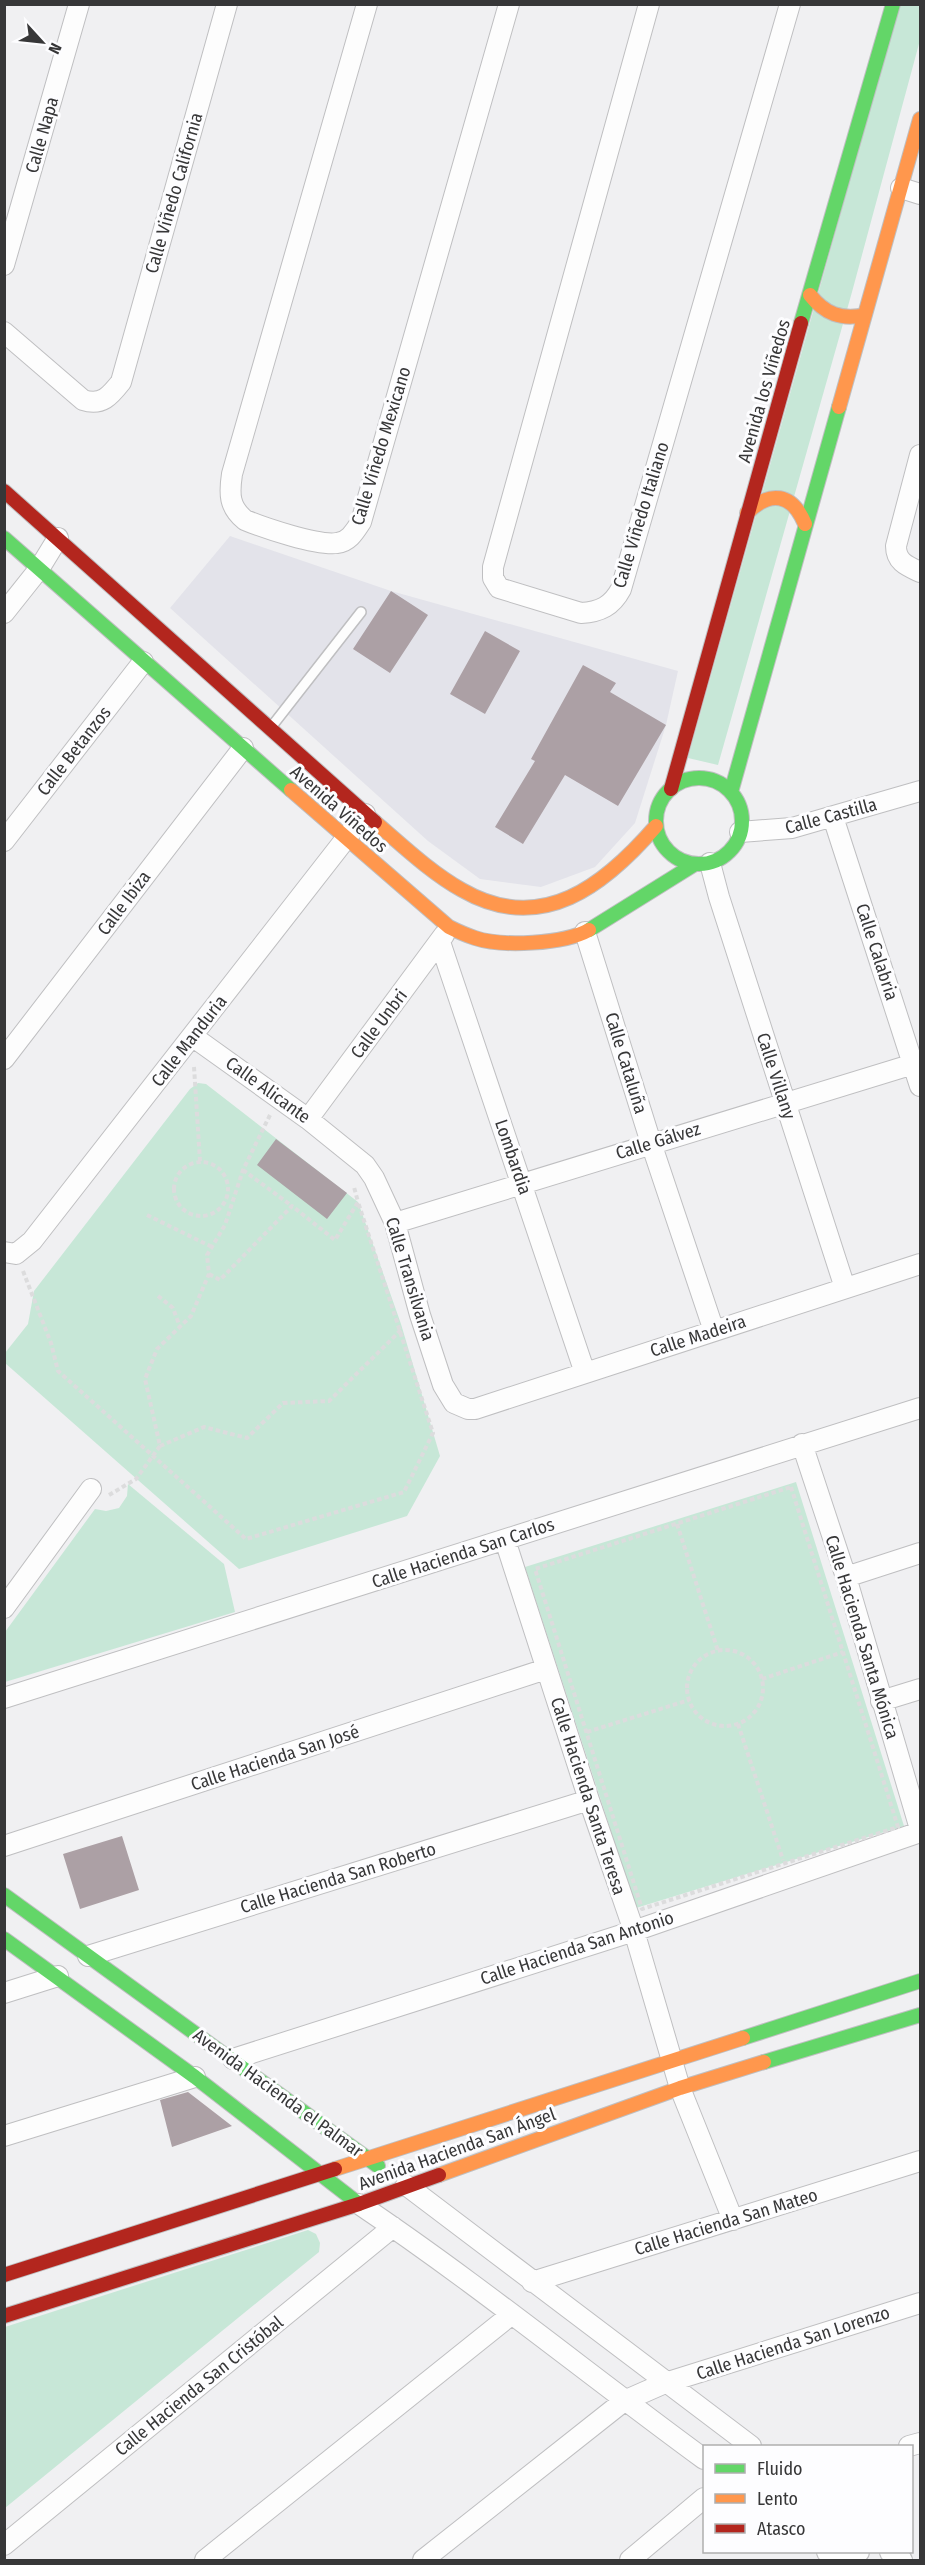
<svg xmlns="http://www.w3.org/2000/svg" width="925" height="2565" viewBox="0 0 925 2565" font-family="'Fira Sans Condensed',sans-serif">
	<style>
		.built { fill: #e3e3ea }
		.green { fill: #c7e7d7 }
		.building { fill: #aca0a5 }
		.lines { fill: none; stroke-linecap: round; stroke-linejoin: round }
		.lane-casing { stroke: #bfbfc1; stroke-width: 12 }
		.street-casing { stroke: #bfbfc1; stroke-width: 22 }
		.fast-casing { stroke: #bfbfc1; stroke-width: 16 }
		.slow-casing { stroke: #bfbfc1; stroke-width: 16 }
		.jam-casing { stroke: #bfbfc1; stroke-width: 16 }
		.path { stroke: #dcdcdd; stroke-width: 4; stroke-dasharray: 4.5 3; stroke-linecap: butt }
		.lane { stroke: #fdfdfd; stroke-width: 9 }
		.street { stroke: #fdfdfd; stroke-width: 20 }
		.fast { stroke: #63d668; stroke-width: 14 }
		.slow { stroke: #ff974d; stroke-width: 14 }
		.jam { stroke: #b3261e; stroke-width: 14 }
		.labels { text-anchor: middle; stroke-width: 6; stroke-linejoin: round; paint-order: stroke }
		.street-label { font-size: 18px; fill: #373738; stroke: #fdfdff }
	</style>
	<rect width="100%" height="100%" fill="#f0f0f2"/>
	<!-- built -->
	<path class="built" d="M230 536 391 591 678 671 666 725 635 823 595 867 541 887 480 879 428 841 170 608Z"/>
	<!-- green -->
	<path class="green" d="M899 5H920V40L852 292 718 765 688 758Z
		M198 1083 206 1084 358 1202 401 1324 440 1456 407 1516 239 1569 5 1363V1353L28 1324 34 1291 190 1089Z
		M796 1482 904 1826 636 1908 525 1567Z
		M128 1484 224 1564 235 1612 5 1682V1632L95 1509 106 1511 119 1508 127 1496Z
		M308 2230 316 2234 320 2243 319 2252 5 2508V2327Z"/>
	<!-- building -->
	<path class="building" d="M391 591 428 615 390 673 353 649Z
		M485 631 520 651 485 714 450 694Z
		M583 665 616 683 610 692 666 725 618 806 565 775 523 844 495 827 535 761 531 759Z
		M276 1139 347 1193 327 1219 257 1165Z
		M122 1836 139 1890 80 1909 63 1854Z
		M188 2092 232 2126 172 2147 160 2100Z"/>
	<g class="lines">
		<!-- lane casing -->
		<g class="lane-casing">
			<path id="lane" d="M272 726 361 612"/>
		</g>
		<!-- street casing -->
		<g class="street-casing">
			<path id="street" d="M367 4 232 474C229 494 229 507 245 520 264 528 318 546 337 543 349 542 355 531 361 522L509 4
				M649 4 493 567V578L499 588 581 613C600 612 612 606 621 589L790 4
				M901 188 920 194
				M4 265 79 4
				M4 332 83 400C102 406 110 396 121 382L227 4
				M920 455 896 546C896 562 907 566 920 572
				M4 613 39 569 58 538
				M833 817 920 1086
				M740 832 792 828 920 791
				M4 841 143 662
				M710 863 719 897 845 1288
				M585 932 651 1143 714 1331
				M440 942 585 1373
				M192 1036 308 1119 365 1165 374 1178 395 1223 420 1315 443 1385 454 1403 468 1409H475L920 1264
				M4 1059 243 748
				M308 1119 444 935
				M395 1223 920 1062
				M4 1252 16 1254 32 1241 365 814
				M802 1444 846 1577 920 1829
				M505 1540 589 1800 634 1931 680 2088 733 2220
				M846 1577 920 1553
				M4 1608 91 1489
				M4 1698 920 1408
				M881 1701 920 1689
				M4 1846 546 1669
				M88 1956 589 1800
				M4 1993 58 1976
				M233 2059 634 1931 920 1832
				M4 2136 195 2077
				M406 2185 751 2446
				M359 2204C478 2284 589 2375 704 2459
				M532 2282 920 2161
				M909 2446 920 2443
				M4 2545 393 2227
				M827 2552 839 2560
				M890 2552 902 2560
				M205 2560 512 2314
				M423 2560 624 2401 665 2383 920 2303
				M630 2560 704 2498
				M850 2560 859 2552"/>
		</g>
		<!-- fast casing -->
		<g class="fast-casing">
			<path id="fast" d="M801 323 893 4
				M4 538 291 790
				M656 821a43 43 0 1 1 86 0a43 43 0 1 1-86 0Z
				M731 792 839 407
				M589 930 695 864
				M4 1895 378 2166
				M4 1939 195 2077 359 2204
				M743 2038 920 1981
				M764 2062 920 2015"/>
		</g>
		<!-- slow casing -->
		<g class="slow-casing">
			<path id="slow" d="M810 295C825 314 841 320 865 315
				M839 407 920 119
				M747 513C770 490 792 493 805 524
				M291 790 449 927C457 931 466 935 475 938 502 947 564 944 589 930
				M375 822C402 845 430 872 462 890 542 936 605 885 656 826
				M335 2169 743 2038
				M439 2175 680 2088 764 2062"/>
		</g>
		<!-- jam casing -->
		<g class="jam-casing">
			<path id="jam" d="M4 491 375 822
				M671 789 801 323
				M4 2275 335 2169
				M4 2316 359 2204 439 2175"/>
		</g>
		<!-- path -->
		<path class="path" d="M194 1067 200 1161
			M174 1189a27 27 0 1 1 54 0a27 27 0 1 1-54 0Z
			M243 1170 292 1206
			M147 1215 212 1247
			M23 1271 51 1343 58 1371 246 1539 404 1492 433 1433 358 1202
			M209 1274 220 1280 292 1206 335 1240 358 1202 354 1187
			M158 1296 173 1308 180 1327
			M160 1446 204 1427 247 1438 283 1403 329 1401 401 1330
			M791 1487 898 1827 642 1909 535 1569Z
			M109 1495 136 1479 160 1446 145 1379 157 1349 191 1316 209 1274 207 1255 225 1225 243 1170 270 1115
			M677 1524 718 1651
			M687 1688a38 38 0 1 1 76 0a38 38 0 1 1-76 0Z
			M762 1679 843 1652
			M738 1724 783 1860
			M587 1732 689 1700"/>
		<!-- lane -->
		<use href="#lane" class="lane"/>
		<!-- street -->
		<use href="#street" class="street"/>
		<!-- fast -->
		<use href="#fast" class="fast"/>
		<!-- slow -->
		<use href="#slow" class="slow"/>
		<!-- jam -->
		<use href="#jam" class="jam"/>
	</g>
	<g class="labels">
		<!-- street labels -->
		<g class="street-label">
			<text transform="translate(42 135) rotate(-74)" y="6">Calle Napa</text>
			<text transform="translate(174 193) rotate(-74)" y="6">Calle Viñedo California</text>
			<text transform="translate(764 391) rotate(-74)" y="6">Avenida los Viñedos</text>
			<text transform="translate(381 446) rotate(-73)" y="6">Calle Viñedo Mexicano</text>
			<text transform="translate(641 515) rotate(-73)" y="6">Calle Viñedo Italiano</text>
			<text transform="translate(74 751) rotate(-52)" y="6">Calle Betanzos</text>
			<text transform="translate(339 809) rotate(41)" y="6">Avenida Viñedos</text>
			<text transform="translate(831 816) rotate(-15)" y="6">Calle Castilla</text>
			<text transform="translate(124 903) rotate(-53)" y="6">Calle Ibiza</text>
			<text transform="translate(877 952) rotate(72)" y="6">Calle Calabria</text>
			<text transform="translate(379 1024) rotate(-53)" y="6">Calle Unbri</text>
			<text transform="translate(189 1041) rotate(-52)" y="6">Calle Manduria</text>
			<text transform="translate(626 1063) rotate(73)" y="6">Calle Cataluña</text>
			<text transform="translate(776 1076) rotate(72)" y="6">Calle Villany</text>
			<text transform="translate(268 1090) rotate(36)" y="6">Calle Alicante</text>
			<text transform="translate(658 1141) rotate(-17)" y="6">Calle Gálvez</text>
			<text transform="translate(513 1157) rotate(71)" y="6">Lombardia</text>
			<text transform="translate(410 1279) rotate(73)" y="6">Calle Transilvania</text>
			<text transform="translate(698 1336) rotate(-18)" y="6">Calle Madeira</text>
			<text transform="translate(463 1553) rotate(-18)" y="6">Calle Hacienda San Carlos</text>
			<text transform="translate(862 1637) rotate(73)" y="6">Calle Hacienda Santa Mónica</text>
			<text transform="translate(275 1758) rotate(-18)" y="6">Calle Hacienda San José</text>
			<text transform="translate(588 1796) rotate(72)" y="6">Calle Hacienda Santa Teresa</text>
			<text transform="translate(338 1878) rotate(-17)" y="6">Calle Hacienda San Roberto</text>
			<text transform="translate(577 1948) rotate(-18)" y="6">Calle Hacienda San Antonio</text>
			<text transform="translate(278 2093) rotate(36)" y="6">Avenida Hacienda el Palmar</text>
			<text transform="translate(457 2149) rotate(-20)" y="6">Avenida Hacienda San Ángel</text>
			<text transform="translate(726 2222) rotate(-17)" y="6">Calle Hacienda San Mateo</text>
			<text transform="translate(793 2343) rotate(-18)" y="6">Calle Hacienda San Lorenzo</text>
			<text transform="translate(199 2386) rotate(-39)" y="6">Calle Hacienda San Cristóbal</text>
		</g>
	</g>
	<!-- border -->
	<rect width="925" height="2565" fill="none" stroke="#373738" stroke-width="12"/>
	<!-- legend -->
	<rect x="703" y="2445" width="210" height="108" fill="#fdfdff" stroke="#aeaeaf" stroke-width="1.5"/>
	<rect x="715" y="2464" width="30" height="9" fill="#63d668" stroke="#aeaeaf" stroke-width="1.5"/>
	<text x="757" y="2475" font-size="18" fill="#373738">Fluido</text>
	<rect x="715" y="2494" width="30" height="9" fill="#ff974d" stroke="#aeaeaf" stroke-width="1.5"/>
	<text x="757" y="2505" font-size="18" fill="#373738">Lento</text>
	<rect x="715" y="2524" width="30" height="9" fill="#b3261e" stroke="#aeaeaf" stroke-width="1.5"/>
	<text x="757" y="2535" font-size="18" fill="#373738">Atasco</text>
	<!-- north arrow -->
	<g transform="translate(42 42) rotate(117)" stroke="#fdfdff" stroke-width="4.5" paint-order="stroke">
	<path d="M0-4.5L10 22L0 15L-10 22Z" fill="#373738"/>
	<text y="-9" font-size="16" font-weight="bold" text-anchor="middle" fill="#373738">N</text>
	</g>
</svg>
